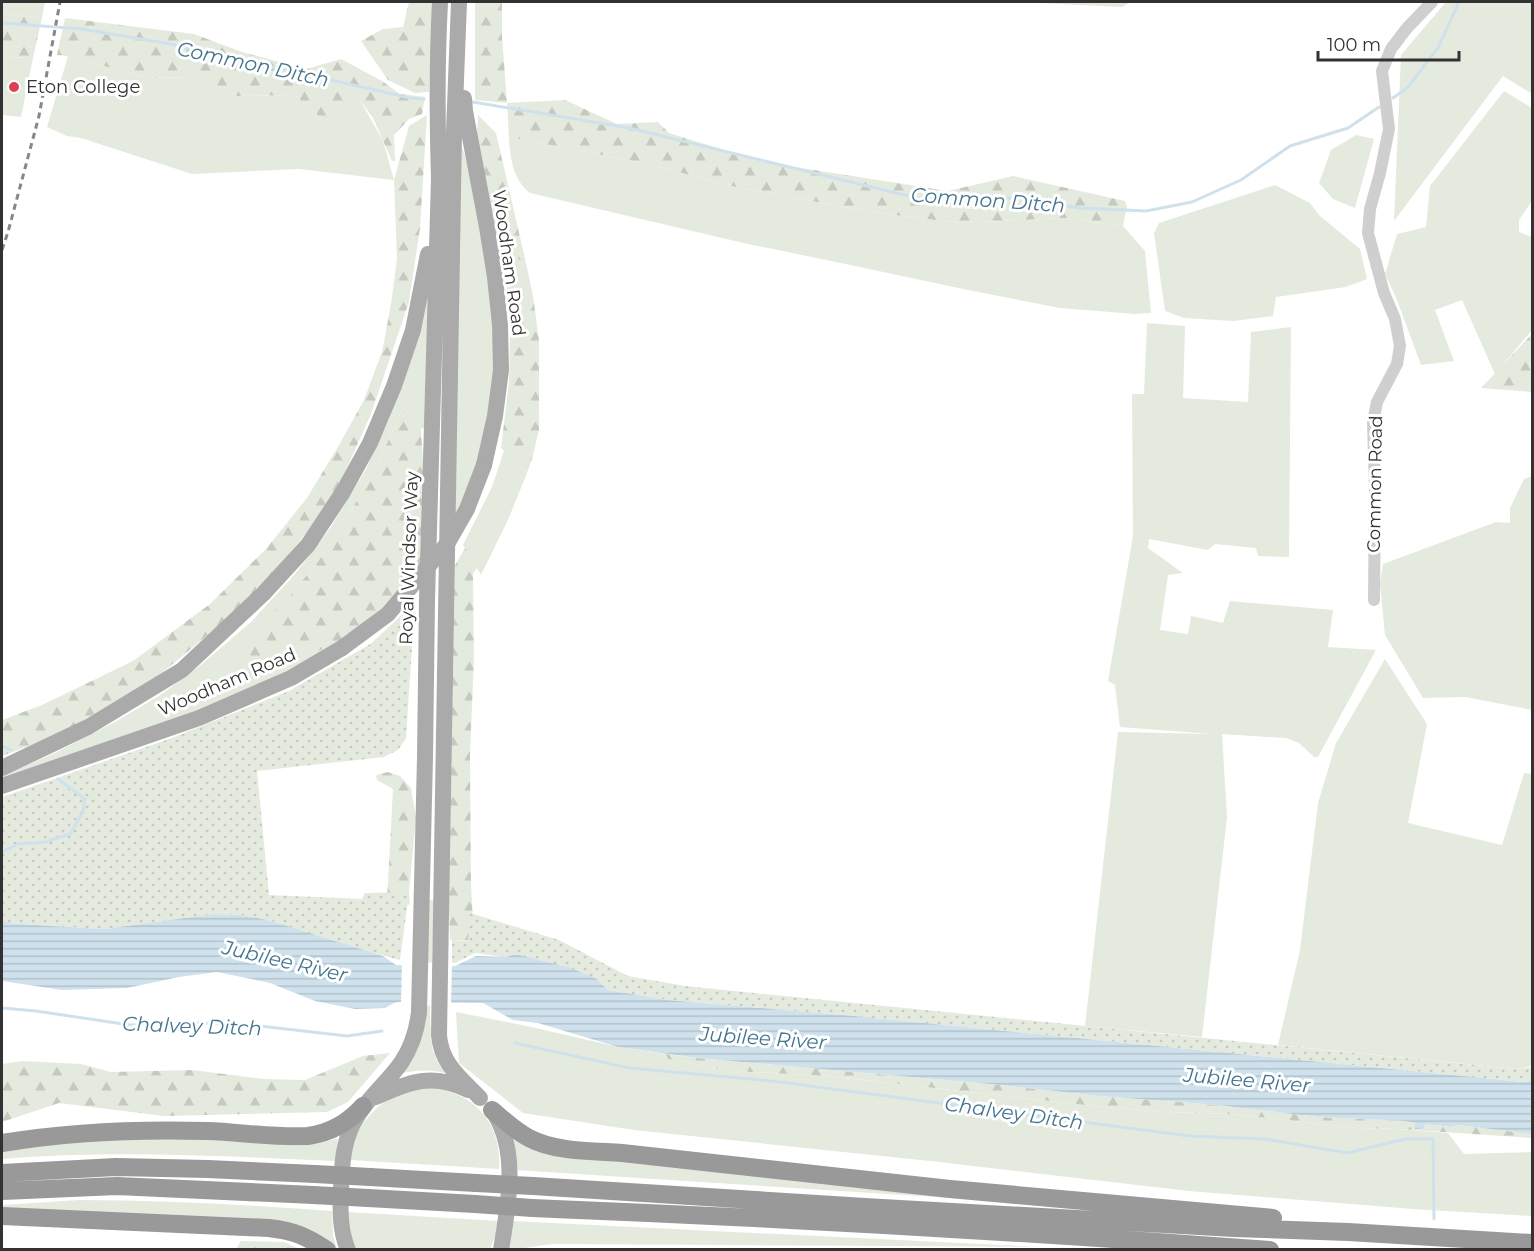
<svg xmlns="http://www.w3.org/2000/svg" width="1534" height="1251" viewBox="0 0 1534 1251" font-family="Montserrat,sans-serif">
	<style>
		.grass { fill: #e5eade }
		.forest { fill: url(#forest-firs) }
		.park { fill: url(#park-dots) }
		.water { fill: url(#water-rules) }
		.pier { fill: #fff }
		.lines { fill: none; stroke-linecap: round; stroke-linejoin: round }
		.stream { stroke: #cfe1ec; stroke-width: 3 }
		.minor { stroke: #cfcfcf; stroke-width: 12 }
		.major { stroke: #aaa; stroke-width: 16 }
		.highway { stroke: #999; stroke-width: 18 }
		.rail { stroke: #878787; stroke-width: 3; stroke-dasharray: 6 4.5; stroke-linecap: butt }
		.major-bridge { stroke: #aaa; stroke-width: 16 }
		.highway-bridge { stroke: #999; stroke-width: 18 }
		.poi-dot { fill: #dc4051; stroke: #fff; stroke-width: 2 }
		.labels { text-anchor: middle; stroke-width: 6; stroke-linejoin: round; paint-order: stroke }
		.poi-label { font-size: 18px; fill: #323232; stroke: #fff; text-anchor: start }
		.street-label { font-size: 18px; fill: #323232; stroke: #fff }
		.water-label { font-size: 20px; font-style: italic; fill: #437590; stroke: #fff }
	</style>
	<defs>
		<pattern id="forest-firs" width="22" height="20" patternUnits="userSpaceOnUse" patternTransform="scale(1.5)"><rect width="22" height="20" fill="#e5eade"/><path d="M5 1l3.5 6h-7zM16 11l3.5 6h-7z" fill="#c5c9bf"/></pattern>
		<pattern id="park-dots" width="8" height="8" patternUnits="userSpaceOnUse" patternTransform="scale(1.5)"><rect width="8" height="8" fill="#e5eade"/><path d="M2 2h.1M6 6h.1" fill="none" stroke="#c5c9bf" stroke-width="1.8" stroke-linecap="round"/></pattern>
		<pattern id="water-rules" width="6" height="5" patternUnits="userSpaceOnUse" patternTransform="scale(1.5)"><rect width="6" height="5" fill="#cfe1ec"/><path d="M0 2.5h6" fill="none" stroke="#b2c2cb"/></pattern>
	</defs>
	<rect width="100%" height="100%" fill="#fff"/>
	<!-- grass -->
	<path class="grass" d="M2 2H45L42 18 2 14Z
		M1017 2H1131L1122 7Z
		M1446 2H1532V94L1503 76 1394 221 1401 55Z
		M68 56 147 78 200 77 237 96 295 95 324 121 360 100 383 141 394 180 299 169 192 174 81 138 67 136 47 127Z
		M2 57 33 58 21 117 2 115Z
		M1504 91 1532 108V201L1519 220V232L1532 237V330L1495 374 1462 300 1435 310 1454 361 1421 365 1397 300 1385 274 1397 234 1426 227 1430 186Z
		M1356 135 1374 139 1355 208 1333 199 1319 183 1331 150Z
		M509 137 648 164 736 187 870 212 961 223 1065 218 1123 226 1145 251 1151 313 1135 314 1060 308 968 290 836 262 748 244 530 193C513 180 510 158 509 137Z
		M460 141 472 177 496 306 491 432 456 521 453 487Z
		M1275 185 1310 203 1320 216 1360 249 1367 279 1346 287 1276 297 1273 316 1233 321 1184 318 1165 311 1154 233 1159 223Z
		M499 249 526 263 507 287Z
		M431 280 427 427 421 429 403 407 378 464 352 509 322 556 290 596 269 678 277 668 357 635 232 701 2 782V776L55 753 113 723 159 696 202 664 251 622 295 574 329 530 365 471 388 422 402 384Z
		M1147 323 1185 326 1183 398 1248 402 1251 332 1291 327 1289 557 1258 556 1256 548 1215 544 1208 550 1149 539 1148 548 1183 573 1168 575 1160 630 1188 634 1191 616 1223 623 1230 601 1333 610 1328 647 1376 650 1318 757H1314L1299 743 1286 738 1222 734 1227 817 1202 1037 1085 1026 1118 732 1211 734 1120 727 1115 685 1108 681 1133 536 1132 394H1144Z
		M504 451 527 473 508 520 481 575 463 545 492 487Z
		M1532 476V710L1465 697 1423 698 1385 635 1380 584 1383 564 1496 522 1510 523V508L1524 479Z
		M1385 659 1427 724 1408 823 1502 845 1524 773 1532 774V1066L1516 1069 1278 1045 1300 950 1318 803 1336 743Z
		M428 899 434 901 430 1014 431 1040 433 1051 438 1062 446 1073C429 1069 415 1070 398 1074L407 1063Z
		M456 1012 527 1026 618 1047 666 1054 668 1059 708 1067 750 1072 809 1075 864 1080 1103 1107 1165 1112 1232 1114 1357 1128 1398 1129 1448 1133 1464 1154 1532 1152V1216L1413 1209 1189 1191 930 1161 634 1130 523 1113 459 1063Z
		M432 1087C476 1095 502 1123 499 1169L350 1160C352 1152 353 1143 356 1136 364 1118 384 1098 404 1092 413 1090 423 1089 432 1087Z
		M513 1134 1028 1203 515 1170V1148Z
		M179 1137 302 1146 321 1143 338 1138 335 1161C223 1156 113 1150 2 1159V1148L38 1142Z
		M79 1200C164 1200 248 1205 332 1211L333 1236 337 1249 328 1243 2 1210V1205Z
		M348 1212 498 1221 496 1234 490 1249H355L349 1234Z
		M512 1221 1041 1247 554 1244C538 1245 523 1249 507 1250Z"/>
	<!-- forest -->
	<path class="forest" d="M409 2H433L429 92 415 93 388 80 361 41 383 29 403 27Z
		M475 2H502V36L507 103 565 100 617 124 658 122 669 133 763 162 948 191 1013 176 1125 201 1127 206 1123 226 1065 218 961 223 870 212 736 187 648 164 509 137 507 103 475 100Z
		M2 14 42 18 33 58 2 57Z
		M65 18 194 34 242 52 306 69 341 59 382 81 400 94 425 97 422 114 409 119 394 135 395 161H392L373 118 360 100 324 121 295 95 237 96 200 77 147 78 68 56 57 55Z
		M427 115 420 228 409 302 371 414 332 501 257 594 157 677 56 736 2 756V720L42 705 133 661 210 604 266 549 307 498 339 445 364 400 382 352 391 304 397 259 394 180 409 126Z
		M478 115 496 133 526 263 533 296 539 340V430L532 459 527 473 501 448 509 383 510 332 507 287 526 263 499 249 477 137Z
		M1532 334V392L1481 388Z
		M403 407 421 429 424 480 423 567 357 635 277 668 269 678 260 680 243 641 290 596 322 556 352 509 378 464Z
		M465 548 477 568 473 574 474 658 470 754 471 886 474 940 452 941 450 939 448 882 454 567Z
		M388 772 400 776 411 788 416 818 409 892 410 905 387 900 393 789 377 780 376 775Z
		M390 1053 348 1102 327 1112 164 1116 59 1103 2 1122V1064L22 1061 81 1064 111 1072 192 1070 263 1079 305 1080 363 1056Z
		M666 1054 698 1058 990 1084 1099 1096 1218 1105 1318 1117 1405 1121 1415 1123V1129L1425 1124 1451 1127 1458 1125 1532 1134V1138L1398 1129 1357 1128 1232 1114 1165 1112 1103 1107 864 1080 809 1075 750 1072 708 1067 668 1059Z
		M241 1241 285 1242 299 1249H236Z"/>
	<!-- park -->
	<path class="park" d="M415 602 406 738 398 750 384 757 257 771 269 895 362 899 365 893 409 892 400 960 347 946 333 940 317 936 268 920 242 915 213 914 105 929 51 926 9 923 2 920V797L172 738 289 691 372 643Z
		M470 913 559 940 628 976 685 986 1516 1069 1532 1067V1080L1524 1082 854 1016 668 1000 608 990 597 979 515 954 506 957 475 953 455 963H452V941H468Z"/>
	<!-- water -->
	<path class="water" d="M213 914 242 915 268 920 383 956 396 965 455 966 476 956 506 957 515 954 571 968 597 979 608 990 668 1000 854 1016 1524 1082 1532 1080V1134L1458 1125 1451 1127 1425 1124 1424 1128 1415 1129V1123L1405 1121 1318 1117 1218 1105 1099 1096 990 1084 698 1058 618 1047 538 1023 513 1020 483 1003 398 1002 394 1003 385 1008 355 1009 315 1001 270 983 217 972 179 977 127 988 62 990 2 981V920L9 923 51 926 105 929Z"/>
	<!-- pier -->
	<path class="pier" d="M402 962 452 963 451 1006 401 1005Z"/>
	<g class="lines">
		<!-- stream -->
		<path class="stream" d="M2 23 82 29 165 43 411 98 424 99
			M1393 98 1407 88 1438 48 1459 2
			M473 102 629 128 921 199 1014 198 1080 208 1146 211 1192 202 1241 180 1290 146 1348 128 1379 107
			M2 746 11 750
			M2 852 18 844 45 842 70 834 83 812 85 799 58 779
			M2 1008 36 1011 130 1025 203 1023 260 1026 347 1036 382 1031
			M515 1043 629 1068 772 1081 1189 1136 1266 1139 1347 1153 1405 1139H1433L1434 1219"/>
		<!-- minor -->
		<path class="minor" d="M1374 600 1375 492 1373 422 1377 402 1397 364 1400 346 1395 319 1384 293 1368 233 1370 209 1380 173 1389 129 1382 71 1391 49 1407 28 1432 2"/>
		<!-- major -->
		<path class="major" d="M459 2 454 132 439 1035C441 1064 461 1078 480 1098
			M464 98 465 111 487 227 495 277 500 325 501 370 495 416 484 465
			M2 768 88 727 182 670 263 594 308 545 343 492 370 443 394 386 413 330 428 254
			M2 786 199 718 291 678 342 648
			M376 1097C409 1082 433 1072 468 1090
			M494 1113C519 1152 508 1206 501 1250
			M348 1250C340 1231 340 1211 341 1191 342 1168 342 1146 353 1124 365 1100 386 1084 401 1063 411 1048 417 1030 419 1012L425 757 427 600 439 179C437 120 437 60 440 2"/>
		<!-- highway -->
		<path class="highway" d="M492 1110C504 1120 515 1131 529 1138 555 1152 593 1151 622 1153L950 1189 1273 1218
			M2 1143C69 1132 138 1129 207 1131 240 1132 274 1138 308 1136 330 1133 348 1123 363 1106
			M2 1173 116 1167 208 1169 315 1174
			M370 1177 476 1183
			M533 1186 865 1207 1234 1228 1348 1232 1532 1243
			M2 1191 117 1186 313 1195
			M368 1198 475 1204
			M532 1208C778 1218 1025 1232 1270 1250
			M2 1216 269 1228C294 1231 306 1236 327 1250"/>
		<!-- rail -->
		<path class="rail" d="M2 250 8 232 39 116 60 2"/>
		<!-- major-bridge -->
		<path class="major-bridge" d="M342 648 388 614 447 544 467 509 484 465"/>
		<!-- highway-bridge -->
		<path class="highway-bridge" d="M315 1174 370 1177
			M476 1183 533 1186
			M313 1195 368 1198
			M475 1204 532 1208"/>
	</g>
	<!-- markers -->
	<circle class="poi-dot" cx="14" cy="87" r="6"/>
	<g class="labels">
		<!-- poi labels -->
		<g class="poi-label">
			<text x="26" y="93">Eton College</text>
		</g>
		<!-- street labels -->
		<g class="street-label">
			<text transform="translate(509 263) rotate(82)" y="6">Woodham Road</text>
			<text transform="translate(1375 484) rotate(-89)" y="6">Common Road</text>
			<text transform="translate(409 558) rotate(-88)" y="6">Royal Windsor Way</text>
			<text transform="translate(227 682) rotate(-23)" y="6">Woodham Road</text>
		</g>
		<!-- water labels -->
		<g class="water-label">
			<text transform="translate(253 64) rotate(12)" y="7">Common Ditch</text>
			<text transform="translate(988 200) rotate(4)" y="7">Common Ditch</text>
			<text transform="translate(285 961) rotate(13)" y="7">Jubilee River</text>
			<text transform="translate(192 1026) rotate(2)" y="7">Chalvey Ditch</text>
			<text transform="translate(763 1038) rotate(4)" y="7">Jubilee River</text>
			<text transform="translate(1247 1080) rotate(5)" y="7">Jubilee River</text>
			<text transform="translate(1014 1113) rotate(8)" y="7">Chalvey Ditch</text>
		</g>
	</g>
	<!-- border -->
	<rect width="1534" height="1251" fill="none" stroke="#323232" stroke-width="6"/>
	<!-- scale -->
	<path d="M1318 51v9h141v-9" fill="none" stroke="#323232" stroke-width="3"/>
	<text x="1327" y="51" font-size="18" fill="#323232" stroke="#ffffff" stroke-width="4.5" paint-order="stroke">100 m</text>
</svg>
